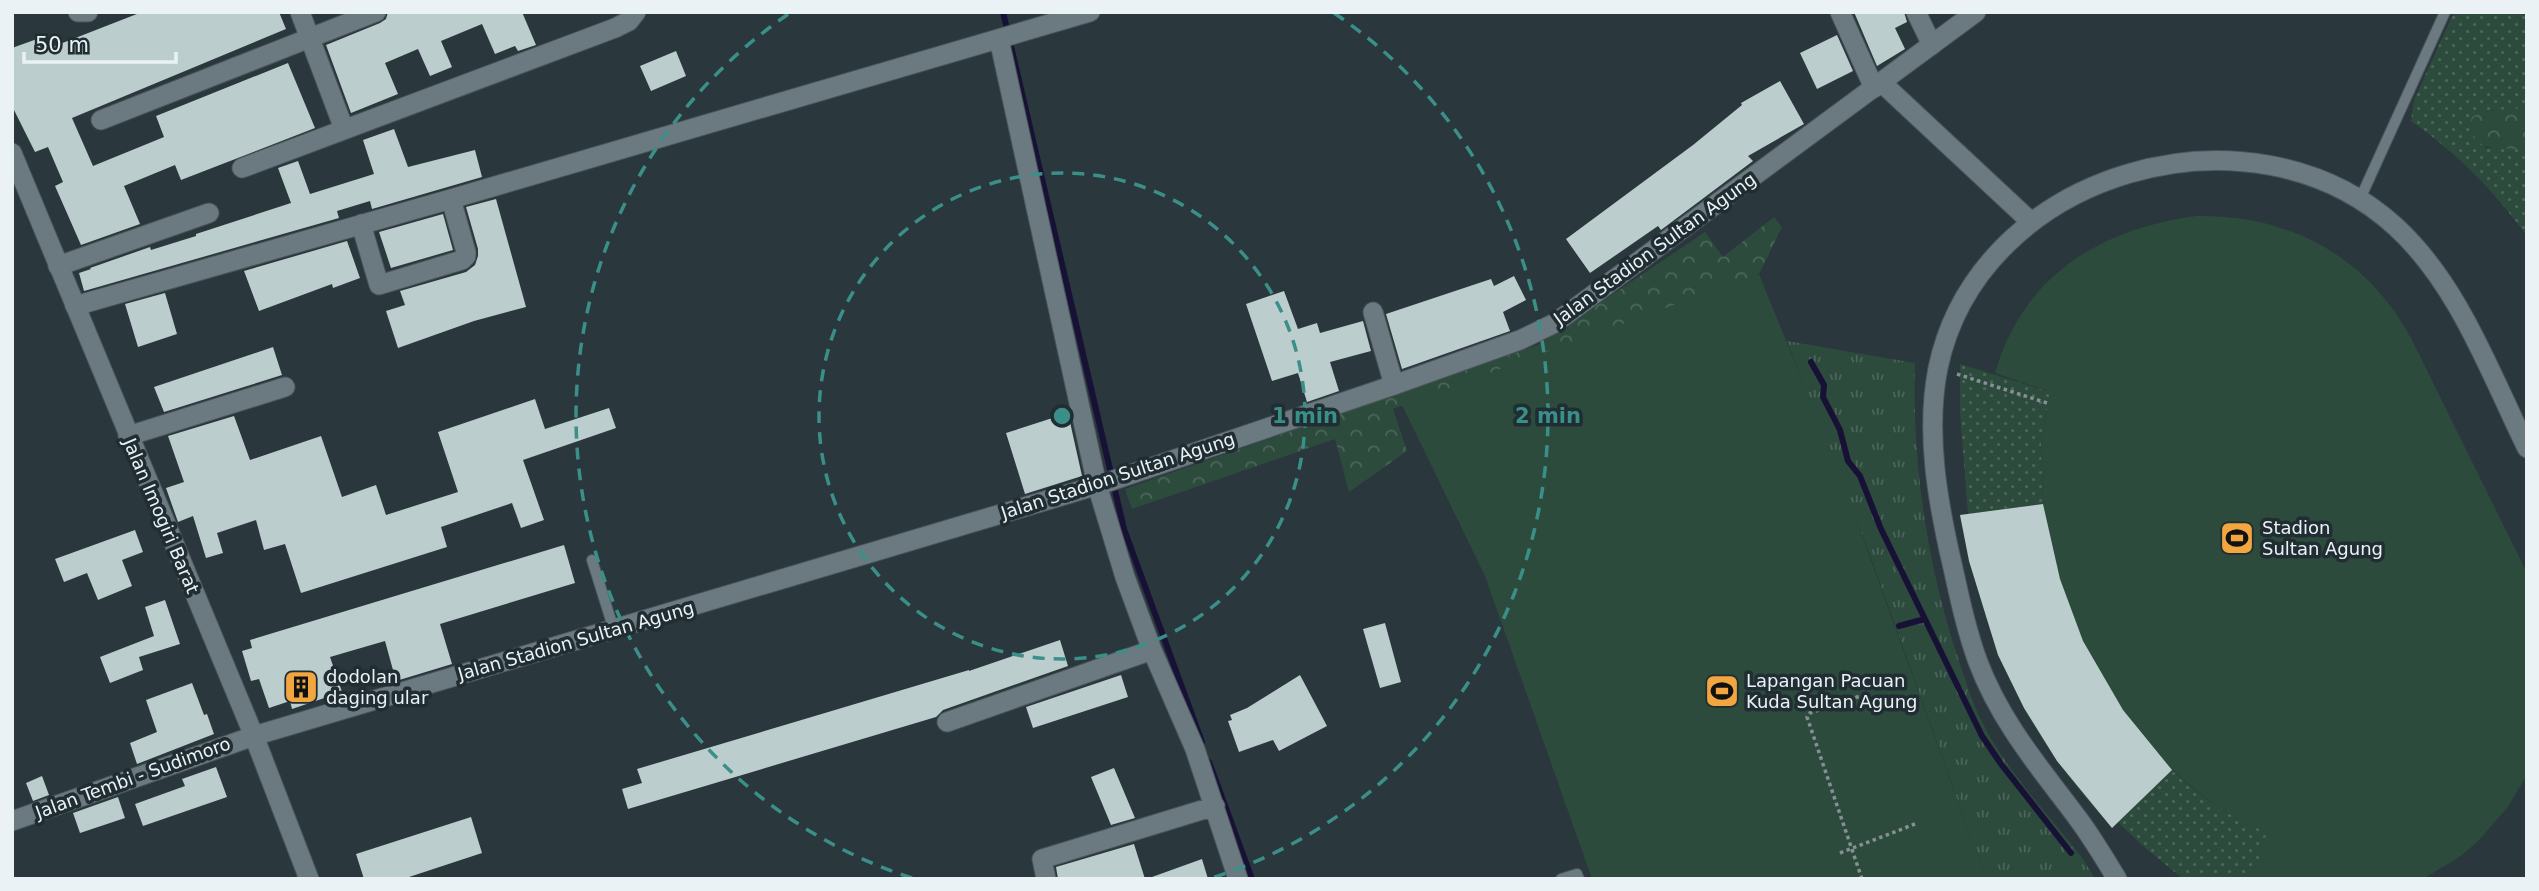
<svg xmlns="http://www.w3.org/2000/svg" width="2539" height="891" viewBox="0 0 2539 891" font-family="'DejaVu Sans',sans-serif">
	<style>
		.grass { fill: url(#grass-dots) }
		.forest { fill: url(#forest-crowns) }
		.park { fill: url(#park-tufts) }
		.garden { fill: #2d4b3d }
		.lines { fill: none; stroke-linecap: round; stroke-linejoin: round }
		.stream { stroke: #171136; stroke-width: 6 }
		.building { fill: #bbcdcc }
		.service-casing { stroke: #4a555a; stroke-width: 12 }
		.minor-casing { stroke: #4a555a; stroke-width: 21 }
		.secondary-casing { stroke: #4a555a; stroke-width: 21 }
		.path { stroke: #859094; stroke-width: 3.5; stroke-dasharray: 3.5 3.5; stroke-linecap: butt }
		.service { stroke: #6b7a80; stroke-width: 10 }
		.minor { stroke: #6b7a80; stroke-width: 19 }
		.secondary { stroke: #6b7a80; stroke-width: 19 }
		.ring { fill: none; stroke: #3b8f89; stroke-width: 3.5; stroke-dasharray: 12 9 }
		.labels { text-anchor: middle; stroke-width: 7; stroke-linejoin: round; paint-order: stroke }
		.street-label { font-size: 18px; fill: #eaf2f5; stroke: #202d32 }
		.poi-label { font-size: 18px; fill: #eaf2f5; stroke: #202d32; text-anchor: start }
		.centre { fill: #3b8f89; stroke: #202d32; stroke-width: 3.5 }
		.ring-label { font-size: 21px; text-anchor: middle; font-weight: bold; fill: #3b8f89; stroke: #202d32; stroke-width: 7; stroke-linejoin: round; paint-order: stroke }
	</style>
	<defs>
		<pattern id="grass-dots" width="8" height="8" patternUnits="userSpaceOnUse" patternTransform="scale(1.75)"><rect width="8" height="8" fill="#2d4b3d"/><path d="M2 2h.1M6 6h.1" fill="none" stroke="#4c655a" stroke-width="1.8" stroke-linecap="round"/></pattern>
		<pattern id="forest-crowns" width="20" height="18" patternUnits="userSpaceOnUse" patternTransform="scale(1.75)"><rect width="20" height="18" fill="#2d4b3d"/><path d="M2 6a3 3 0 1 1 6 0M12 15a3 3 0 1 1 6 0" fill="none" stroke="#4c655a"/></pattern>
		<pattern id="park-tufts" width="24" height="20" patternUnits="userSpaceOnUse" patternTransform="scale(1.75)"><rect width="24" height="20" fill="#2d4b3d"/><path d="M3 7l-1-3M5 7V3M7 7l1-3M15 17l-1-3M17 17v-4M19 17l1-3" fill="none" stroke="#4c655a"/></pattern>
	</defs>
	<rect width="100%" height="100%" fill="#2a373c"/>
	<!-- grass -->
	<path class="grass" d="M2454 12H2527V108L2484 111 2485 148H2514L2527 151V236C2494 191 2457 153 2411 121L2414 100Z
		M1960 364 2050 392 2041 441 2043 504 1968 514 1960 413Z
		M2172 770C2201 797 2230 818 2268 832L2253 879H2183L2143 846 2118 822Z"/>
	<!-- forest -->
	<path class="forest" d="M2527 108V151C2499 144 2483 158 2469 128L2472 117 2484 111Z
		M1774 217 1782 227 1759 274 1393 409 1407 451 1349 492 1335 439 1132 509 1125 489 1538 345 1705 232 1723 257Z"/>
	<!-- park -->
	<path class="park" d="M1787 341 1915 363C1912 460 1926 559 1956 652 1964 676 1971 700 1982 722 2007 772 2049 815 2083 859L2095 879H1986L1870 555Z"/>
	<!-- garden -->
	<path class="garden" d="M2196 216C2288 214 2366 255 2411 338L2527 573V775L2507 808 2478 841 2461 856 2423 879H2253L2267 832C2230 818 2202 797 2173 770L2112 828C2093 806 2074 785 2058 762 2004 688 1978 603 1960 515L2043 503 2041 441 2050 392 1995 373C2023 276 2099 229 2196 216Z
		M1759 274 1837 466 1986 879H1592L1485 576 1402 405Z"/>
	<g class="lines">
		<!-- stream -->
		<path class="stream" d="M1003 12 1124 529 1202 742
			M1811 362 1824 385 1823 397 1840 430 1848 461 1860 476 1881 529 1982 736 2001 764 2071 853
			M1899 626 1925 619
			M1209 762 1252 879"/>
	</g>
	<!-- building -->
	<path class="building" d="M142 12H279L286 29 72 118 93 166 164 137 156 116 288 63 315 128 181 180 175 165 124 186 140 224 81 245 55 186 63 182 48 147 35 152 12 106V48L37 39 42 51Z
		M388 12H522L536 45 518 51 515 46 495 54 482 24 441 41 452 67 430 76 418 49 385 63 398 94 351 113 326 45 380 23 386 19Z
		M1854 12H1904L1907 22 1895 28 1905 49 1877 66Z
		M1837 35 1853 71 1817 89 1800 53Z
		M676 51 686 76 651 91 640 66Z
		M1780 81 1804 124 1748 156 1753 161 1661 230 1658 226 1590 273 1566 239 1693 145 1742 105 1741 103Z
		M394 129 408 167 475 150 482 177 372 209 370 201 337 211 339 218 84 291 79 273 91 269 90 268 150 247 151 250 196 236V234L291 203 278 168 298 161 310 194 374 174 363 140Z
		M496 199 526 307 474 321 398 348 386 311 405 305 400 291 466 272 475 265 478 256V249L466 207Z
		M443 214 453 250 391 268 379 232Z
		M347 241 360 278 333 288 332 284 259 311 244 271Z
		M1514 276 1526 300 1503 312 1510 331 1402 369 1386 314 1491 279 1494 286Z
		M1284 291 1298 329 1317 323 1320 333 1363 321 1371 351 1330 362 1339 391 1307 402 1298 373 1272 381 1246 304Z
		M165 293 177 334 138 347 125 304Z
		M273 347 282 375 164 412 154 387Z
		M535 399 545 429 609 408 616 428 523 460 544 520 521 528 512 503 441 527 447 547 301 593 285 544 264 550 256 520 217 533 223 553 206 558 193 516 178 522 166 488 184 482 168 436 234 416 250 460 321 436 342 497 376 485 386 515 458 492 438 432Z
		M1068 413 1082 476 1025 494 1006 433Z
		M2043 504 2060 579 2083 641 2123 710 2172 770 2112 828 2057 761 2024 708 1998 655 1969 561 1960 515Z
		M135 530 143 552 122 560 132 586 98 600 87 573 64 582 55 559Z
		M564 545 575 583 440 624 452 664 396 681 385 641 330 657 342 692 292 709 290 701 269 708 259 679 251 681 242 651 252 648 250 640Z
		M165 600 180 644 139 657 143 670 110 683 100 657 154 636 145 607Z
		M1385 623 1401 682 1380 688 1363 629Z
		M1060 640 1068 666 943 710 936 717 628 809 622 789 642 783 637 769 969 670V671Z
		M1121 675 1128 697 1033 728 1026 707Z
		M1300 675 1327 726 1279 751 1273 740 1239 752 1228 721 1232 720 1230 715 1247 708Z
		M192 683 204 715 207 714 214 734 137 764 130 743 157 732 146 700Z
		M216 767 227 797 143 826 135 804 185 786 182 779Z
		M1114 768 1135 818 1111 825 1091 777Z
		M42 776 49 795 33 801 26 783Z
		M118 797 125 818 80 833 73 813Z
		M471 817 482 853 403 879H364L356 854Z
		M1134 844 1145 879H1058L1056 867Z
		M1202 859 1208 879H1153L1152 877Z"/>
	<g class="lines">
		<!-- service casing -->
		<g class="service-casing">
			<path id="service" d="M2360 199 2445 12
				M592 560 614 630
				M1561 879 1577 874 1579 879"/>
		</g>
		<!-- minor casing -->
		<g class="minor-casing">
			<path id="minor" d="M78 12H88
				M300 12 344 129
				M1840 12 1874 88
				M1916 12 1932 45
				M999 39 1097 485 1125 577 1152 650 1195 749 1238 879
				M1882 83 2030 221
				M101 120 376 12
				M242 168 615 28 629 21 636 12
				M361 224 379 285 462 260 466 256V252L451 199
				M58 266 209 213
				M75 306 451 199 1090 12
				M1373 312 1394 385
				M128 436 285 387
				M947 722 1152 650
				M1046 879 1042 859 1215 806
				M2117 879C2105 859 2093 839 2079 820 2041 769 2001 723 1978 662 1967 632 1960 600 1953 568 1938 504 1925 433 1938 368 1979 171 2251 94 2396 227 2459 285 2490 373 2527 448"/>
		</g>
		<!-- secondary casing -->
		<g class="secondary-casing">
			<path id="secondary" d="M12 153 254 736 309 879
				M12 821 254 736 1105 483 1394 385 1520 340 1555 323 1976 12"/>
		</g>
		<!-- path -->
		<path class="path" d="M1957 374 2047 403
			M1840 853 1915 824
			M1862 879 1807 717 1810 713 1869 693"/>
		<!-- service -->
		<use href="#service" class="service"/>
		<!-- minor -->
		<use href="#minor" class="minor"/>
		<!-- secondary -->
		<use href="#secondary" class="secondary"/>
	</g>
	<!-- distance rings -->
	<g class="ring">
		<circle cx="1062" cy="416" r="243"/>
		<path d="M912 878A486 486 0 0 1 790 13M1334 13A486 486 0 0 1 1212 878"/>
	</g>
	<!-- icons -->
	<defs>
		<g id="stadium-square" transform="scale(1.75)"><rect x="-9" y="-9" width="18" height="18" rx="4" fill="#f1a63f" stroke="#202d32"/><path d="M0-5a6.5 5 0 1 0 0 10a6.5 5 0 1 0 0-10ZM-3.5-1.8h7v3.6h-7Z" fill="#111"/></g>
		<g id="building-square" transform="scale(1.75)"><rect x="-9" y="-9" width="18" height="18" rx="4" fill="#f1a63f" stroke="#202d32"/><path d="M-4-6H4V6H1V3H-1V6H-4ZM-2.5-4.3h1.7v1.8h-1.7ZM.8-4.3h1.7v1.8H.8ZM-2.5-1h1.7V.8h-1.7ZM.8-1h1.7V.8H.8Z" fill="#111"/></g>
	</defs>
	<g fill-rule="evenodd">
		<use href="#stadium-square" x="2237" y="538"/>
		<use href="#building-square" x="301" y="687"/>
		<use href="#stadium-square" x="1722" y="691"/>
	</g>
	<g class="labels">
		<!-- street labels -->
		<g class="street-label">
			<text transform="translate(1655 249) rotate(-36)" y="6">Jalan Stadion Sultan Agung</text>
			<text transform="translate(1118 476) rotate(-18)" y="6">Jalan Stadion Sultan Agung</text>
			<text transform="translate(161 516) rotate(67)" y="6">Jalan Imogiri Barat</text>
			<text transform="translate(576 641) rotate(-16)" y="6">Jalan Stadion Sultan Agung</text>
			<text transform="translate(133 778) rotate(-20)" y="6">Jalan Tembi - Sudimoro</text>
		</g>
		<!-- poi labels -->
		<g class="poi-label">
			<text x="2262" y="534">Stadion<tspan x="2262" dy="21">Sultan Agung</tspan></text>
			<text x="326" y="683">dodolan<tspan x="326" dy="21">daging ular</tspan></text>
			<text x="1746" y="687">Lapangan Pacuan<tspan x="1746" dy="21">Kuda Sultan Agung</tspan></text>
		</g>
	</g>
	<circle cx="1062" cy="416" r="10" class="centre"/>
	<g class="ring-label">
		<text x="1305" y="423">1 min</text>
		<text x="1548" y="423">2 min</text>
	</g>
	<!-- border -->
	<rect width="2539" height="891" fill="none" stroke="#eaf2f5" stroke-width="28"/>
	<!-- scale -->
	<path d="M24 52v10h152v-10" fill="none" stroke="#eaf2f5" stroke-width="3.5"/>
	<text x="35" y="52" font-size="21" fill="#eaf2f5" stroke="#202d32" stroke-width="5" paint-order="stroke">50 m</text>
</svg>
